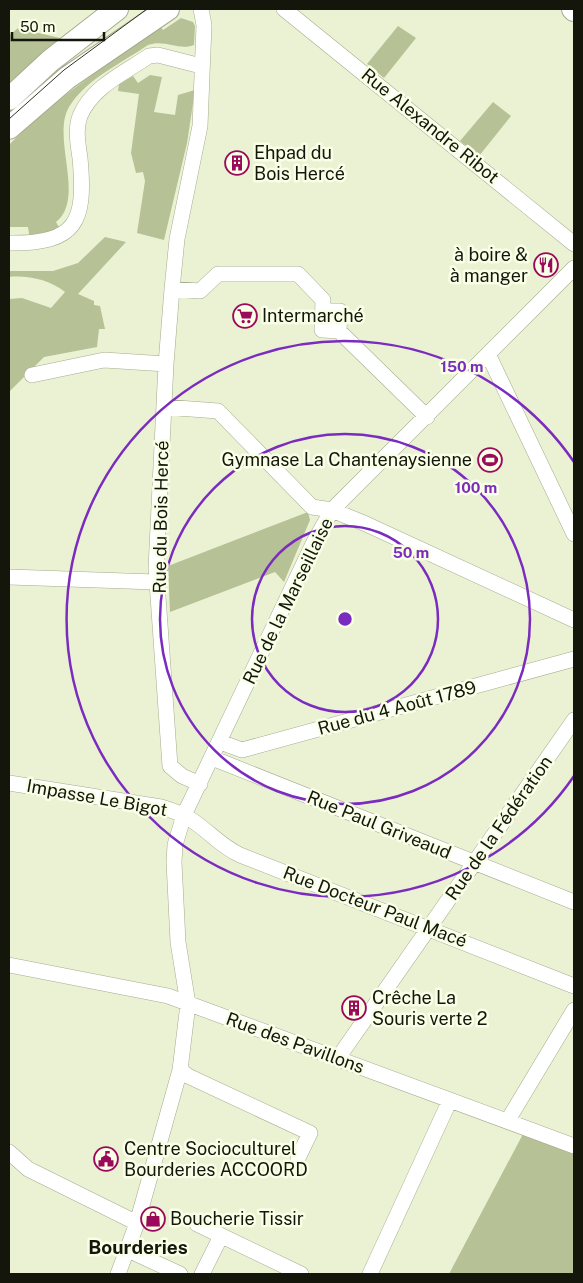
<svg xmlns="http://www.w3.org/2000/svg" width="583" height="1283" viewBox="0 0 583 1283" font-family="'Public Sans',sans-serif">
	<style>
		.green { fill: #b6c195 }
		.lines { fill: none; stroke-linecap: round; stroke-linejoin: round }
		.street-casing { stroke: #a5ac8f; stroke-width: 16 }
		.primary-casing { stroke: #a5ac8f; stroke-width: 24 }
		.street { stroke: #fff; stroke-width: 15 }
		.primary { stroke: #fff; stroke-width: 22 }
		.tram { stroke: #313326; stroke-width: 1 }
		.ring { fill: none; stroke: #7b2cbf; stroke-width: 2.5 }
		.labels { text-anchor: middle; stroke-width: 5; stroke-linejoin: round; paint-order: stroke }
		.street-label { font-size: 18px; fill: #14160b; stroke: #f8ffe6 }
		.poi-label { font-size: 18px; fill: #14160b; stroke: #f8ffe6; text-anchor: start }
		.neighbourhood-label { font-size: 19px; font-weight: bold; fill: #14160b; stroke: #f8ffe6 }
		.centre { fill: #7b2cbf; stroke: #f8ffe6; stroke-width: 2.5 }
		.ring-label { font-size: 15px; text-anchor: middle; font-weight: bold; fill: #7b2cbf; stroke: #f8ffe6; stroke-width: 5; stroke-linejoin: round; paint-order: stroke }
	</style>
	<rect width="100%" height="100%" fill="#eaf2d3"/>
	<!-- green -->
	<path class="green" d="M181 18 193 22 195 26 194 45C179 51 164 39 148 45 122 63 86 79 69 107 51 138 86 198 56 222L60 229 30 240 28 227H9V145C53 99 109 64 161 27L163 30Z
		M398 26 416 38 384 78 367 64Z
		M18 28 64 39 9 88V36Z
		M150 75 162 77 154 112 175 115 178 95 195 90 187 143 164 240 137 233 145 181 143 172 136 173 131 153 139 94 118 91 119 84 133 76 138 83Z
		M493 102 511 116 479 156 460 141Z
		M105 237 126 242 78 294 94 301V305L100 306 105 329H99L97 347 44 357 9 392V299L22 298 51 308 65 292C50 280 28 275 9 277V271H53L78 263Z
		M308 512 310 520 284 582 275 572 170 612 168 566Z
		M523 1134 574 1154V1274H449Z"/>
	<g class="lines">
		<!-- street casing -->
		<g class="street-casing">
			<path id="street" d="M284 9 574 244
				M9 243C77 244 86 222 80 158 78 144 75 129 80 116 92 87 124 73 149 56L158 55 201 66
				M172 289 200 291 218 274H298L323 300 322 330 339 331 427 417
				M323 311H340L339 331
				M488 354 574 534
				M32 375 104 360 166 364
				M164 407 218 411 312 507 332 510 366 524 574 620
				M9 577 156 582
				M220 742 242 750 574 659
				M212 758 574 902
				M9 783 161 807C171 810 181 813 190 819 208 830 220 846 240 855L574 986
				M200 784 182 776 170 766 156 568 166 364 172 289 177 239 200 126 204 25 201 9
				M9 965 168 996 574 1146
				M338 1058 574 720
				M180 1070 188 1076 310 1133 298 1158
				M508 1120 574 1010
				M9 1152 28 1169 137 1223
				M197 1224 301 1274
				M128 1250 180 1274
				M118 1274 137 1223 180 1070 188 1004 178 942 174 862 175 845 184 815 314 542 332 510 574 268
				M202 1274 221 1236
				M370 1274 450 1100"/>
		</g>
		<!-- primary casing -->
		<g class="primary-casing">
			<path id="primary" d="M573 9 574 10
				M9 99 50 61 117 9
				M9 128 67 78 168 9"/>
		</g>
		<!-- street -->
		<use href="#street" class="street"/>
		<!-- primary -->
		<use href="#primary" class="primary"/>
		<!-- tram -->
		<path class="tram" d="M9 119 64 70 147 9"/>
	</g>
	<!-- distance rings -->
	<g class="ring">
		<circle cx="345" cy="619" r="93"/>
		<circle cx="345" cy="619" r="185"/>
		<path d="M574 776A278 278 0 1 1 574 462"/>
	</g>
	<!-- icons -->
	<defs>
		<g id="building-ring" transform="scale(1.25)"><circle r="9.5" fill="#f8ffe6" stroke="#9a095a" stroke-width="1.5"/><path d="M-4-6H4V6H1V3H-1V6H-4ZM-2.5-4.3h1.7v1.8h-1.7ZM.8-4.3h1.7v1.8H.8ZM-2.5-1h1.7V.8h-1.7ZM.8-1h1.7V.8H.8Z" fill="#9a095a"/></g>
		<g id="restaurant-ring" transform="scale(1.25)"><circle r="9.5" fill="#f8ffe6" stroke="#9a095a" stroke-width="1.5"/><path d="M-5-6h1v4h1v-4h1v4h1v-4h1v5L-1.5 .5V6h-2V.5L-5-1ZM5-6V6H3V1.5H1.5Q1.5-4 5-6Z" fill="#9a095a"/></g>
		<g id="supermarket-ring" transform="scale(1.25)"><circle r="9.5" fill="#f8ffe6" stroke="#9a095a" stroke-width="1.5"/><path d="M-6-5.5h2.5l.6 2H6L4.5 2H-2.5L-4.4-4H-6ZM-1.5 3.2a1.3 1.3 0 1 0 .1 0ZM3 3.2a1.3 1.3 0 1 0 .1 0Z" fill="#9a095a"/></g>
		<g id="stadium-ring" transform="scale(1.25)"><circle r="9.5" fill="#f8ffe6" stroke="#9a095a" stroke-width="1.5"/><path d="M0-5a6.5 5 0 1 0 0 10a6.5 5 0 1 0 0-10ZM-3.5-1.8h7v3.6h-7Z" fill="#9a095a"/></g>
		<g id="civic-ring" transform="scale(1.25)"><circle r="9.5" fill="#f8ffe6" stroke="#9a095a" stroke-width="1.5"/><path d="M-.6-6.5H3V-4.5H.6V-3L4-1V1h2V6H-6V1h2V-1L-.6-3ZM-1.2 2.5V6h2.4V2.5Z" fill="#9a095a"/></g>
		<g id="shop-ring" transform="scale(1.25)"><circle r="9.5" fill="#f8ffe6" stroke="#9a095a" stroke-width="1.5"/><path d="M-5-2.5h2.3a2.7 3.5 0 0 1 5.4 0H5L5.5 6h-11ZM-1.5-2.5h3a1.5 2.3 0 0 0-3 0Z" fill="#9a095a"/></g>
	</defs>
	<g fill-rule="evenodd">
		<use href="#building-ring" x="237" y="163"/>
		<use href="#restaurant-ring" x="546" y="265"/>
		<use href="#supermarket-ring" x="245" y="316"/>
		<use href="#stadium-ring" x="490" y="460"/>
		<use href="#building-ring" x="354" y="1008"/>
		<use href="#civic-ring" x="106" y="1159"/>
		<use href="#shop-ring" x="153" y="1219"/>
	</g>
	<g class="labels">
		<!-- street labels -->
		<g class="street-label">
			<text transform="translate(430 126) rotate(39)" y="6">Rue Alexandre Ribot</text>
			<text transform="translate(161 517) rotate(-89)" y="6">Rue du Bois Hercé</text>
			<text transform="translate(288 601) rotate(-64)" y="6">Rue de la Marseillaise</text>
			<text transform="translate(397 708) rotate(-15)" y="6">Rue du 4 Août 1789</text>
			<text transform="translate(97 798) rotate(10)" y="6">Impasse Le Bigot</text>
			<text transform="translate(379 825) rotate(22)" y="6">Rue Paul Griveaud</text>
			<text transform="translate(499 828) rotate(-55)" y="6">Rue de la Fédération</text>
			<text transform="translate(375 907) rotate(21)" y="6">Rue Docteur Paul Macé</text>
			<text transform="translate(295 1043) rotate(20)" y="6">Rue des Pavillons</text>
		</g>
		<!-- poi labels -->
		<g class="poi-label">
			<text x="254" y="159">Ehpad du<tspan x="254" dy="21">Bois Hercé</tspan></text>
			<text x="528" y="261" text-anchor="end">à boire &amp;<tspan x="528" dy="21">à manger</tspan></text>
			<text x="262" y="322">Intermarché</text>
			<text x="472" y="466" text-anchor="end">Gymnase La Chantenaysienne</text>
			<text x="372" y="1004">Crêche La<tspan x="372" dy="21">Souris verte 2</tspan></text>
			<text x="124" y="1155">Centre Socioculturel<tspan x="124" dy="21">Bourderies ACCOORD</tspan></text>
			<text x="170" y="1225">Boucherie Tissir</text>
		</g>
		<!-- neighbourhood labels -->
		<g class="neighbourhood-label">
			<text x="138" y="1254">Bourderies</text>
		</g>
	</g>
	<circle cx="345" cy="619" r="8" class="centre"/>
	<g class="ring-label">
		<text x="462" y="372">150 m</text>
		<text x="476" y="493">100 m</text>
		<text x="411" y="558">50 m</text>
	</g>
	<!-- border -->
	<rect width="583" height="1283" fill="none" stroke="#14160b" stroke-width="20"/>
	<!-- scale -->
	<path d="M12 32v8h92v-8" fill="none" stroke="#14160b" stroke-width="2.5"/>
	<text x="20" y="32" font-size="15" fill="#14160b" stroke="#f8ffe6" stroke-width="4" paint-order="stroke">50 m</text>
</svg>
